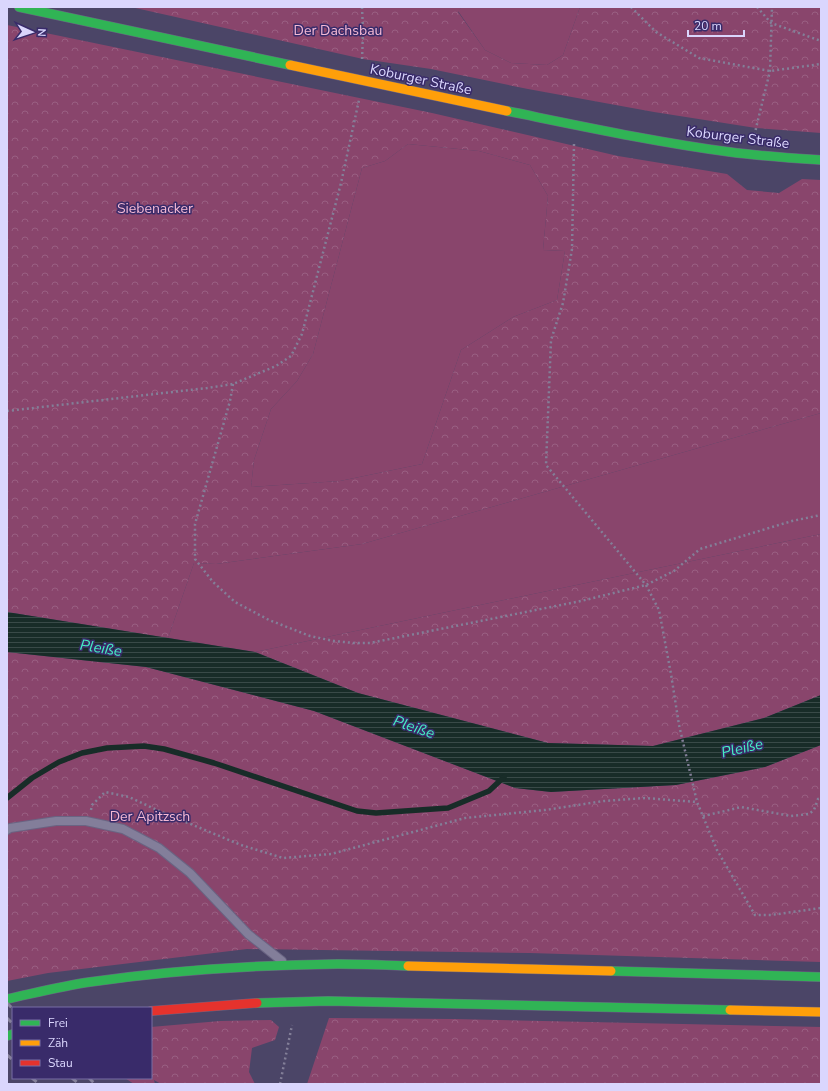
<svg xmlns="http://www.w3.org/2000/svg" width="828" height="1091" viewBox="0 0 828 1091" font-family="'Nunito Sans',sans-serif">
	<style>
		.green { fill: #89456c }
		.forest { fill: url(#forest-crowns); fill-rule: evenodd }
		.water { fill: url(#water-rules) }
		.lines { fill: none; stroke-linecap: round; stroke-linejoin: round }
		.stream { stroke: #182c28; stroke-width: 5.5 }
		.lane-casing { stroke: #6a6483; stroke-width: 10 }
		.fast-casing { stroke: #6a6483; stroke-width: 10 }
		.slow-casing { stroke: #6a6483; stroke-width: 10 }
		.jam-casing { stroke: #6a6483; stroke-width: 10 }
		.path { stroke: #837f98; stroke-width: 2.5; stroke-dasharray: 2 3; stroke-linecap: butt }
		.lane { stroke: #837e9a; stroke-width: 8 }
		.fast { stroke: #30b455; stroke-width: 9 }
		.slow { stroke: #ff9f0a; stroke-width: 9 }
		.jam { stroke: #e5322d; stroke-width: 9 }
		.rail { stroke: #85809a; stroke-width: 3; stroke-dasharray: 6 3; stroke-linecap: butt }
		.labels { text-anchor: middle; stroke-width: 3; stroke-linejoin: round; paint-order: stroke }
		.park-label { font-size: 14px; fill: #f5b9d4; stroke: #392b6a }
		.street-label { font-size: 14px; fill: #dad6fd; stroke: #392b6a }
		.water-label { font-size: 15px; font-style: italic; fill: #45f0c2; stroke: #392b6a }
	</style>
	<defs>
		<pattern id="forest-crowns" width="20" height="18" patternUnits="userSpaceOnUse"><rect width="20" height="18" fill="#89456c"/><path d="M2 6a3 3 0 1 1 6 0M12 15a3 3 0 1 1 6 0" fill="none" stroke="#995f82"/></pattern>
		<pattern id="water-rules" width="6" height="5" patternUnits="userSpaceOnUse"><rect width="6" height="5" fill="#182c28"/><path d="M0 2.5h6" fill="none" stroke="#394a48"/></pattern>
	</defs>
	<rect width="100%" height="100%" fill="#4b4567"/>
	<!-- green -->
	<path class="green" d="M462 7H580L563 55 547 65 511 63 485 50 458 11Z
		M408 144 479 151 530 165 548 196 543 250 565 251 557 300 513 317 461 350 422 464 340 481 251 487 254 460 271 409 297 381 313 354 362 168 385 161Z
		M821 413V534L255 652 168 638 194 563 216 564 362 544Z"/>
	<!-- forest -->
	<path class="forest" d="M131 7H462L458 12 485 50 511 63 547 65 563 55 580 7H821V133L756 128 654 112 528 89 431 69 363 59Z
		M7 25 432 113 618 156 727 174 747 190 779 193 802 179 821 180V413L362 544 216 564 194 563 168 638 7 612ZM408 144 479 151 530 165 548 196 543 250 565 251 557 300 513 317 461 350 422 464 340 481 251 487 254 460 271 409 297 381 313 354 362 168 385 161Z
		M821 534V695L764 718 653 746 548 743 358 693 255 652Z
		M7 652 146 667 314 711 515 788 551 792 676 785 765 767 821 745V962L530 953 247 949 48 973 7 981Z
		M329 1018 453 1019 821 1027V1084H307Z
		M271 1020 279 1027 275 1040 252 1048 249 1072 255 1084H161L154 1080 155 1084H134L125 1078H151V1027L220 1021Z"/>
	<!-- water -->
	<path class="water" d="M7 612 255 652 358 693 548 743 653 746 764 718 821 695V745L765 767 676 785 551 792 515 788 314 711 146 667 7 652Z"/>
	<g class="lines">
		<!-- stream -->
		<path class="stream" d="M7 798 32 778 59 762 82 753 107 748 144 746 164 749 214 763 357 811 376 813 448 808 489 791 504 777"/>
		<!-- lane casing -->
		<g class="lane-casing">
			<path id="lane" d="M7 830 10 828 56 821H86L123 829 159 848 190 873 248 934 282 961"/>
		</g>
		<!-- fast casing -->
		<g class="fast-casing">
			<path id="fast" d="M19 7 290 65
				M507 111C581 126 655 142 730 152 760 156 791 158 821 160
				M611 971 821 977
				M7 999C35 993 62 986 90 982 172 970 256 965 338 964 362 964 385 965 408 966
				M257 1003 328 1001 730 1010
				M7 1036 13 1034"/>
		</g>
		<!-- slow casing -->
		<g class="slow-casing">
			<path id="slow" d="M290 65 507 111
				M408 966 611 971
				M730 1010 821 1012"/>
		</g>
		<!-- jam casing -->
		<g class="jam-casing">
			<path id="jam" d="M151 1011 257 1003"/>
		</g>
		<!-- path -->
		<path class="path" d="M362 7 363 31 362 61
			M631 7 656 32 699 58 770 71 821 64
			M757 7 771 23 821 41
			M755 135 756 128 770 71 772 7
			M574 144 572 249 563 303 551 340 546 465 646 585 659 610 671 674 679 725 697 802 717 850 755 915H771L821 908
			M233 384 230 401 195 524V559L213 582 235 602 269 620 310 636 334 641 354 643H370L581 601 646 585 674 571 700 549 792 521 821 515
			M7 411 207 388 233 384 276 366 291 356 302 334 341 183 359 100
			M91 810 92 805 105 792 129 797 157 810 241 845 283 858 331 854 465 818 545 810 604 801 645 798 697 802
			M703 816 721 812 741 807 791 816 809 814 814 810 818 799 821 798
			M280 1084 292 1025"/>
		<!-- lane -->
		<use href="#lane" class="lane"/>
		<!-- fast -->
		<use href="#fast" class="fast"/>
		<!-- slow -->
		<use href="#slow" class="slow"/>
		<!-- jam -->
		<use href="#jam" class="jam"/>
		<!-- rail -->
		<path class="rail" d="M7 1003 13 1009
			M7 1018 13 1024
			M7 1055 13 1060
			M32 1078 39 1084
			M72 1078 79 1084
			M89 1078 95 1084"/>
	</g>
	<g class="labels">
		<!-- park labels -->
		<g class="park-label">
			<text x="338" y="35">Der Dachsbau</text>
			<text x="155" y="213">Siebenacker</text>
			<text x="150" y="821">Der Apitzsch</text>
		</g>
		<!-- street labels -->
		<g class="street-label">
			<text transform="translate(421 79) rotate(12)" y="5">Koburger Straße</text>
			<text transform="translate(738 137) rotate(7)" y="5">Koburger Straße</text>
		</g>
		<!-- water labels -->
		<g class="water-label">
			<text transform="translate(101 648) rotate(9)" y="5">Pleiße</text>
			<text transform="translate(414 727) rotate(19)" y="5">Pleiße</text>
			<text transform="translate(742 748) rotate(-13)" y="5">Pleiße</text>
		</g>
	</g>
	<!-- border -->
	<rect width="828" height="1091" fill="none" stroke="#dad6fd" stroke-width="16"/>
	<!-- legend -->
	<rect x="12" y="1007" width="140" height="72" fill="#392b6a" stroke="#796fa5"/>
	<rect x="20" y="1020" width="20" height="6" fill="#30b455" stroke="#796fa5"/>
	<text x="48" y="1027" font-size="12" fill="#dad6fd">Frei</text>
	<rect x="20" y="1040" width="20" height="6" fill="#ff9f0a" stroke="#796fa5"/>
	<text x="48" y="1047" font-size="12" fill="#dad6fd">Zäh</text>
	<rect x="20" y="1060" width="20" height="6" fill="#e5322d" stroke="#796fa5"/>
	<text x="48" y="1067" font-size="12" fill="#dad6fd">Stau</text>
	<!-- north arrow -->
	<g transform="translate(32 32) rotate(93)" stroke="#392b6a" stroke-width="3" paint-order="stroke">
	<path d="M0-3L7 15L0 10L-7 15Z" fill="#dad6fd"/>
	<text y="-6" font-size="11" font-weight="bold" text-anchor="middle" fill="#dad6fd">N</text>
	</g>
	<!-- scale -->
	<path d="M688 30v6h56v-6" fill="none" stroke="#dad6fd" stroke-width="2"/>
	<text x="694" y="30" font-size="12" fill="#dad6fd" stroke="#392b6a" stroke-width="3" paint-order="stroke">20 m</text>
</svg>
